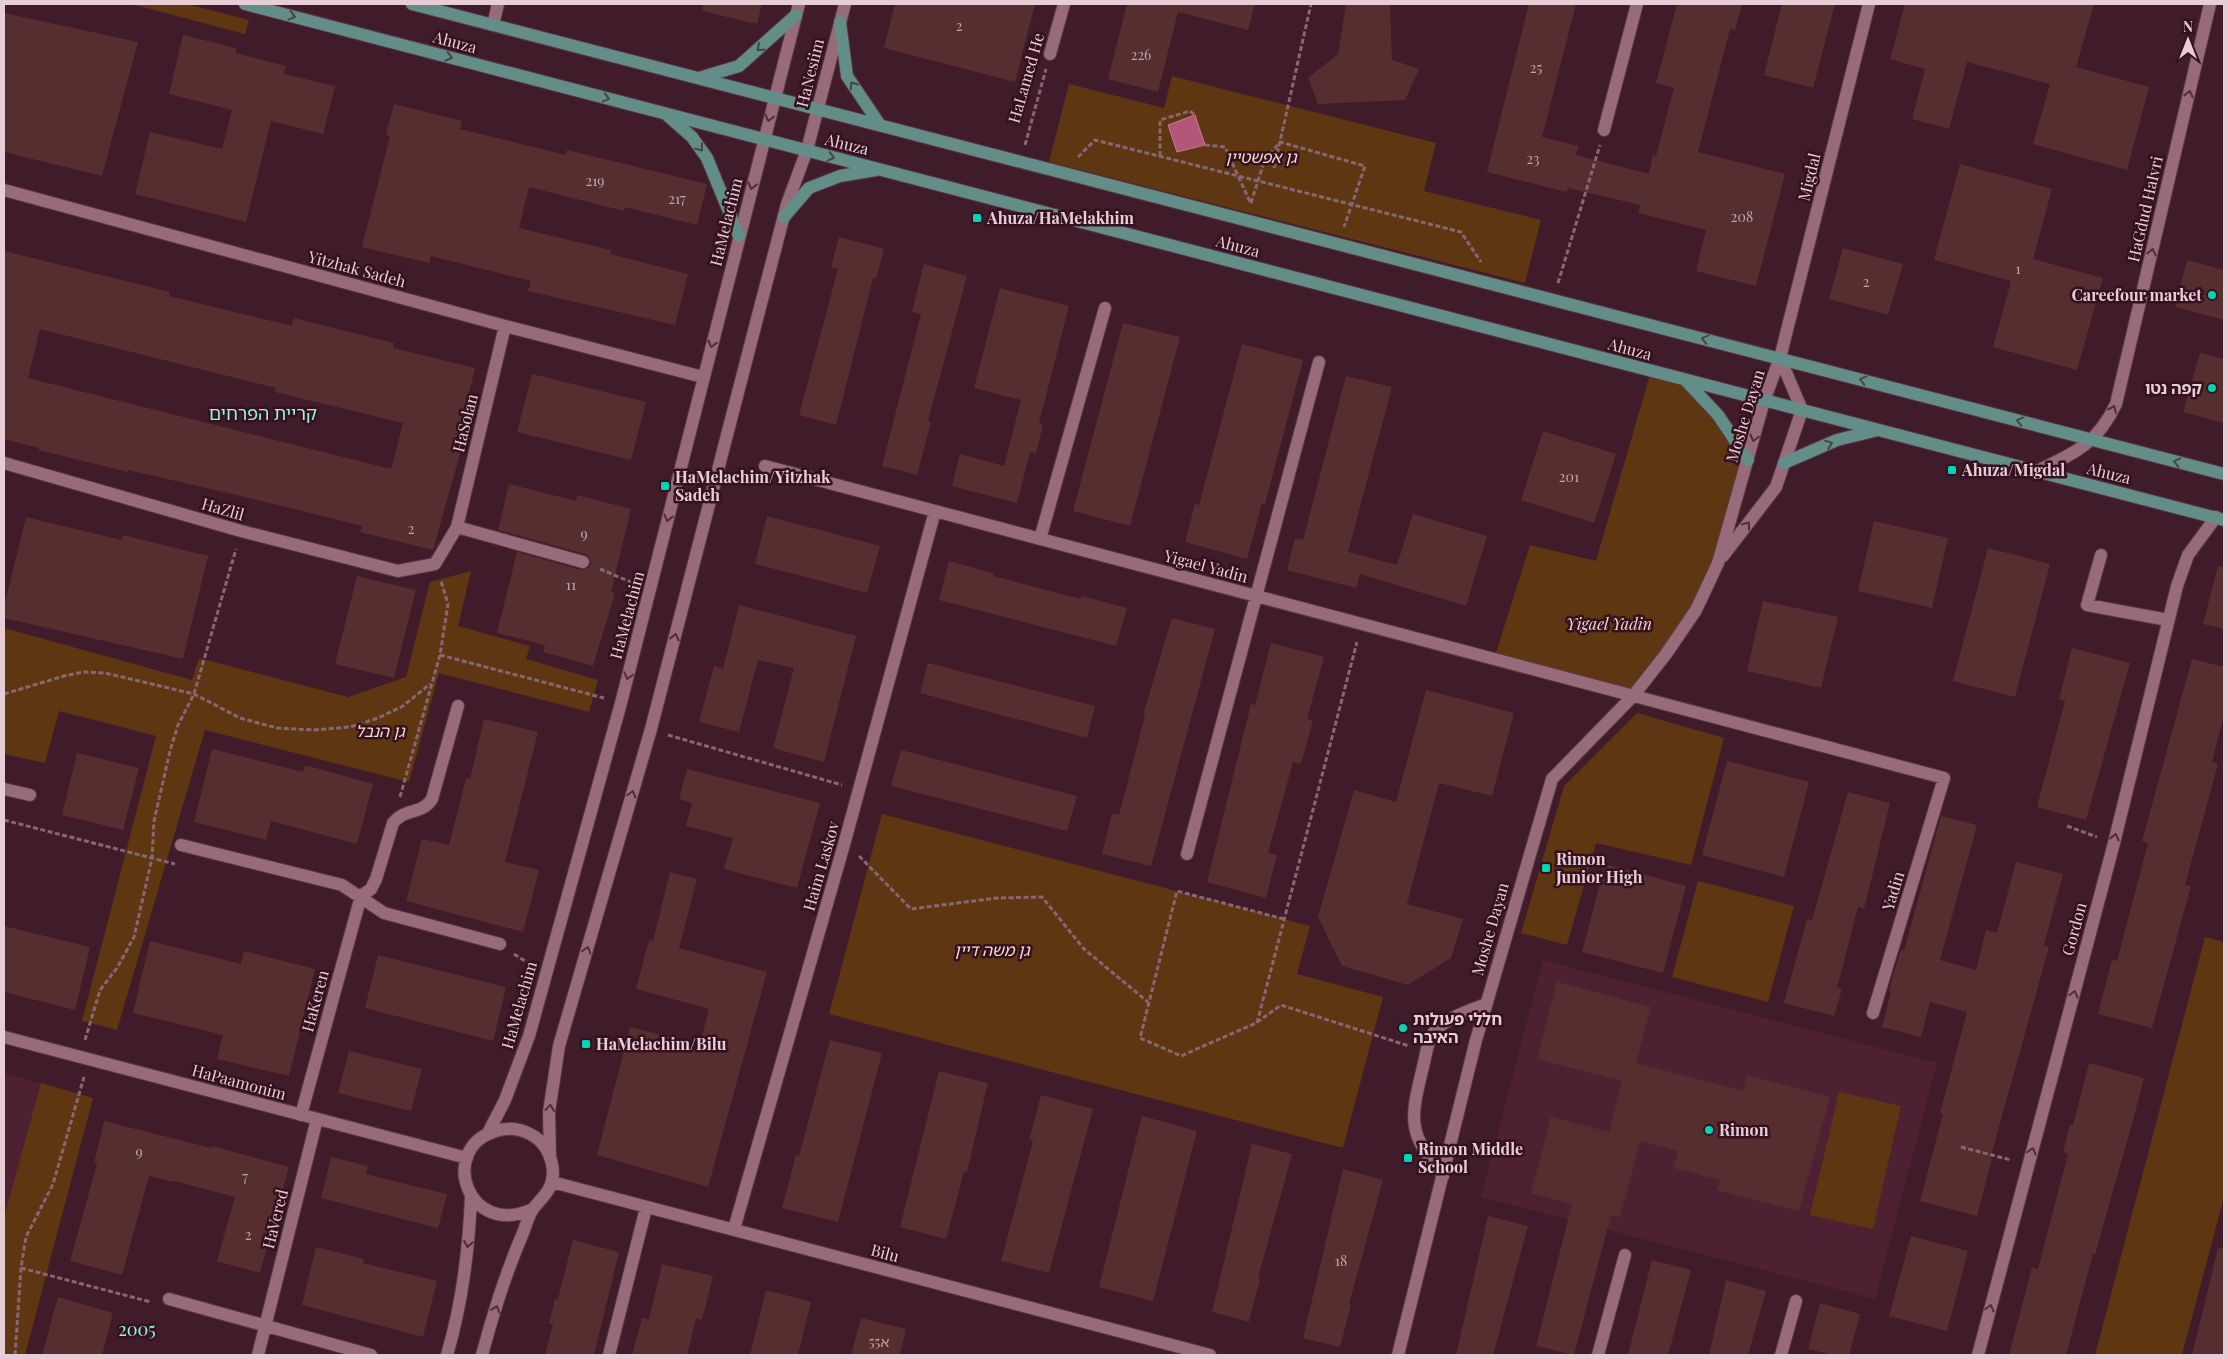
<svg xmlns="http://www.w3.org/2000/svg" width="2228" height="1359" viewBox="0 0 2228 1359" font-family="'Playfair Display','Noto Sans Hebrew',serif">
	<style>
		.built { fill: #4d2132 }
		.green { fill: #5f3612 }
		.water { fill: #b2577a; stroke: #c27b96 }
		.building { fill: #572e30; fill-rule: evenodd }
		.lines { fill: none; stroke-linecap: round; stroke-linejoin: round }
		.minor-casing { stroke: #573945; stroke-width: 14 }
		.major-casing { stroke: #573945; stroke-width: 14 }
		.path { stroke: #876773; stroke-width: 3; stroke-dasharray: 5 2.5; stroke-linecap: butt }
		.minor { stroke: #976b79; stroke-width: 12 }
		.major { stroke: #638e87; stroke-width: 12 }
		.oneway { stroke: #474349 }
		.oneway2 { stroke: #522c3a }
		.poi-dot { fill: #01d5b6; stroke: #35111f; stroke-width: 2 }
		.labels { text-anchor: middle; stroke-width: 5; stroke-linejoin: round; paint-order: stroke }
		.number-label { font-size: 14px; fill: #c3a6ac }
		.street-label { font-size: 16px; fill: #e7ced6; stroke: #35111f }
		.park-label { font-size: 16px; font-style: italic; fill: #f1dbcd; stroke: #35111f }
		.poi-label { font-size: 16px; font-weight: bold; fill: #e7ced6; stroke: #35111f; text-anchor: start }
		.neighbourhood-label { font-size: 18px; fill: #92f6df; stroke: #35111f }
	</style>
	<rect width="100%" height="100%" fill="#401b29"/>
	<!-- built -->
	<path class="built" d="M1543 960 1937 1063 1875 1299 1481 1197Z
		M4 1073 41 1083 4 1217Z"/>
	<!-- green -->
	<path class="green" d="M131 4H187L249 20 245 34Z
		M1172 76 1436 143 1424 191 1541 220 1525 283 1049 162 1069 84 1164 108Z
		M1651 371 1686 381 1748 460 1710 580 1633 696 1494 659 1530 545 1596 561Z
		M471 571 458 626 530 646 526 659 598 680 589 712 439 673 409 782 205 730 117 1030 82 1021 156 736 59 711 45 763 4 754V628L192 680 199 658 348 697 406 677 430 582Z
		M1637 713 1724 738 1691 865 1596 843 1567 945 1521 933 1564 786Z
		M882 814 1310 926 1297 974 1383 997 1343 1148 829 1014Z
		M1698 881 1794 906 1768 1002 1672 977Z
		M2205 937 2224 942V1197L2182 1355H2095Z
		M41 1083 93 1098 25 1355H4V1217Z
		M1839 1092 1901 1106 1873 1229 1810 1215Z"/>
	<!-- water -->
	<path class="water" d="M1195 115 1205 145 1177 152 1168 125Z"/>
	<!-- building -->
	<path class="building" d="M703 4H762L757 24 702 11Z
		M895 4H1035L1015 82 884 48Z
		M1127 4H1255L1248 30 1178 12 1158 92 1108 79Z
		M1346 4H1390L1392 60 1419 69 1405 100 1318 104 1308 78 1338 54Z
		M1529 4H1576L1542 137 1579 146 1576 155 1649 174 1653 155 1656 156 1674 88 1656 83 1677 4H1742L1735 30 1730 29 1698 152 1785 174 1756 286 1696 271 1706 230 1638 213 1640 205 1568 188 1567 192 1487 172Z
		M1782 4H1835L1813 88 1764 75Z
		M1905 4H2094L2076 67 2149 87 2127 170 2033 144 2050 84 1967 62 1949 129 1912 119 1925 69 1890 59Z
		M4 13 138 42 102 176 4 152Z
		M183 35 236 48 235 53 286 66 284 74 335 86 323 134 271 121 246 222 135 194 150 132 222 149 232 110 169 94Z
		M394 104 462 121 460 129 566 155 567 150 707 184 697 225 625 207 624 211 529 187 519 228 611 250 610 254 688 274 675 325 528 291 531 281 431 256 429 263 362 247 390 136 386 135Z
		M1960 164 2052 189 2033 259 2103 278 2077 370 1993 347 2011 281 1934 260Z
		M839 237 884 249 876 279 873 278 836 425 799 415 838 269 831 267Z
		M1843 248 1903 264 1888 315 1829 299Z
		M4 251 170 292 169 296 292 326 294 318 394 343 393 348 475 368 455 449 461 450 433 550 360 532 362 526 237 495 128 470V472L39 450V448L4 439ZM40 329 276 388 275 392 403 423 391 469 28 378Z
		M2187 260 2224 270V320L2175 307Z
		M924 264 967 276 928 421 931 422 917 475 882 466 921 314 912 312Z
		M1000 288 1069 306 1039 423 1043 425 1036 453 1030 452 1017 503 952 486 960 454 1004 466 1021 400 974 388Z
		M1123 323 1180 337 1130 526 1073 511Z
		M1242 344 1303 360 1265 504 1262 503 1247 559 1185 542 1195 504 1199 505Z
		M2200 353 2224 359V423L2183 412Z
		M532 374 646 402 631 460 517 432Z
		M1346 376 1392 387 1348 552 1397 565 1413 514 1487 536 1466 606 1360 574 1356 588 1287 570 1295 538 1303 540Z
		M1543 431 1616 454 1594 523 1521 500Z
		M509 484 576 501 577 495 631 509 611 592 615 593 593 666 543 652 545 645 497 633 517 552 581 570 588 568 591 564 589 557 585 554 498 530Z
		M767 516 880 546 867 593 755 564Z
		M26 517 121 540 123 535 208 556 183 659 4 618V607Z
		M1874 521 1948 538 1932 608 1858 591Z
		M1988 548 2050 564 2015 697 1953 681Z
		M949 561 993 573V576L1081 599 1082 596 1127 608 1116 646 939 600Z
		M2218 566 2224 567V629L2203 624Z
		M357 576 416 590 394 678 335 664Z
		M1763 601 1838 617 1821 688 1747 671Z
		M739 605 856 636 824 762 773 748 794 668 758 660 739 732 699 722 714 666 723 669Z
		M1172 618 1215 629 1151 866 1102 854 1112 813 1119 815 1145 716 1143 715Z
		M1271 643 1324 657 1307 719 1313 720 1301 764 1293 762 1268 853 1277 855 1266 898 1207 882 1251 704 1255 705Z
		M2072 648 2130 663 2086 820 2037 807 2065 701 2059 700Z
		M2192 659 2224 667V714L2212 762 2218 764 2185 885 2191 886 2152 1028 2098 1014 2112 960 2117 961 2148 843 2142 841Z
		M928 663 1095 706 1087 738 920 693Z
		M1426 690 1514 713 1492 796 1439 783 1407 904 1463 919 1451 958 1408 985 1342 966 1318 917 1354 790 1396 802Z
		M484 719 538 732 505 862 539 870 523 932 406 901 422 839 449 845 466 778 470 779Z
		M212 749 303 772 305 765 373 784 357 844 271 821 266 840 194 822Z
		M901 750 1077 796 1067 831 891 786Z
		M77 753 139 768 123 830 62 815Z
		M1727 761 1809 782 1784 877 1702 855Z
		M687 769 820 803 797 888 724 869 733 838 686 826 692 803 679 799Z
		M1848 792 1890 803 1864 909 1858 907 1837 988 1842 989 1834 1016 1784 1003 1807 919 1812 920Z
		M1941 816 1977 825 1940 960 1976 970 1986 930 1997 933 2016 862 2063 874 2044 945 2049 947 1990 1159H1992L1977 1216 1920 1201 1943 1114 1940 1113 1967 1012 1930 1002 1921 1037 1882 1027 1891 992 1889 991 1893 975 1901 950 1904 951Z
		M1605 864 1686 886 1663 973 1582 952Z
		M670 872 697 879 679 948 767 972 708 1187 597 1155 630 1027 696 1044H700L709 1009 636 989 649 940 653 941Z
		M4 926 90 947 75 1010 4 992Z
		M150 941 241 964 244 951 315 969 289 1076 217 1059 223 1035 133 1013Z
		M378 955 506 987 493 1041 365 1008Z
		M1557 982 1651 1007 1636 1063 1743 1091 1747 1075 1830 1097 1799 1211 1717 1190 1720 1180 1673 1168 1678 1151 1640 1141 1620 1217 1611 1215 1574 1355 1536 1346 1572 1204 1531 1193 1551 1117 1609 1132 1622 1081 1537 1059Z
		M830 1040 882 1053 838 1222 782 1208 796 1155 799 1156Z
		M349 1051 422 1069 411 1111 338 1093Z
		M2089 1063 2144 1078 2133 1120 2095 1255 2093 1254 2066 1355H2009L2032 1267 2038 1269 2068 1154 2063 1152 2070 1125H2073Z
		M939 1071 988 1083 967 1172H964L946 1239 900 1227Z
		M1041 1095 1093 1109 1049 1273 1001 1261 1033 1141 1029 1140Z
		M1142 1116 1197 1131 1153 1301 1099 1287Z
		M104 1121 211 1148 212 1146 289 1167 260 1273 217 1261 235 1197 174 1181V1182L149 1176 122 1275 70 1261 97 1164 94 1163Z
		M1252 1144 1292 1154 1258 1278 1260 1279 1249 1322 1212 1312Z
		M331 1157 368 1166 366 1174 447 1194 438 1228 321 1198Z
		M1343 1169 1383 1180 1349 1304 1351 1305 1340 1347 1303 1338Z
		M1488 1216 1528 1226 1493 1355H1456Z
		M1911 1236 1968 1251 1947 1331 1889 1316Z
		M573 1240 619 1252 594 1355H545L553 1324H549L555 1299H558Z
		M316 1247 364 1259 363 1263 437 1281 423 1337 302 1305Z
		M2218 1248 2224 1249V1355H2192Z
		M1652 1260 1691 1270 1668 1355H1628Z
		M662 1264 713 1276 702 1320 696 1319 687 1355H632L642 1318 649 1319Z
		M1726 1280 1766 1291 1748 1355H1709Z
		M766 1290 811 1302 798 1355H750Z
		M58 1297 113 1313 102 1355H42Z
		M1820 1303 1860 1314 1849 1355H1833L1808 1349Z
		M861 1318 906 1329 900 1355H851Z"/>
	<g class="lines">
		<!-- minor casing -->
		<g class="minor-casing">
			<path id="minor" d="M493 25 498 4
				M1050 54 1064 4
				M1604 130 1637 4
				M4 190 505 326 703 377
				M4 463 241 531 398 571 435 564 457 527 505 326
				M765 466 1944 778 1873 1013
				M2037 471C2075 453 2097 444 2116 404L2210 4
				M457 527 583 562
				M1040 539 1105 308
				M2101 555 2087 605 2168 620
				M1723 556 1776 487 1802 410 1780 358
				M4 789 30 795
				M181 845 342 885 384 913 500 944
				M1187 854 1319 362
				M4 1037 467 1158
				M301 1115 361 896 371 889 376 879 393 823C404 808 422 815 432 799L458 706
				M488 1133 505 1100 529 1036 621 703 799 4
				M550 1156 549 1112 559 1046 651 729 757 319 787 204 807 150 845 4
				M1443 1176C1407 1132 1410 1120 1423 1067 1426 1056 1427 1039 1435 1031 1448 1017 1469 1011 1486 1004
				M552 1182 1210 1355
				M734 1229 845 841 935 511
				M169 1299 371 1355
				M258 1355 317 1119
				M447 1355C462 1304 469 1249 471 1195
				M482 1355C493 1314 506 1272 523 1233 526 1226 528 1216 533 1209 542 1197 552 1191 553 1174 553 1158 545 1141 530 1134 518 1128 506 1127 493 1132 439 1150 467 1239 533 1209
				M609 1355 646 1208
				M1398 1355 1476 1040 1552 779 1633 696 1666 654 1696 610 1718 563 1764 401 1780 358 1869 4
				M1598 1355 1625 1255
				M1781 1355 1796 1301
				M1978 1355 2114 843 2177 586 2188 555 2216 517"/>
		</g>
		<!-- major casing -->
		<g class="major-casing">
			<path id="major" d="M245 4 2224 520
				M412 4 2224 474
				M840 22 847 76 880 125
				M699 78 739 66 796 15
				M667 115 692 137 707 158 739 236
				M784 217 809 188 840 176 876 170
				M1686 381 1718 415 1748 460
				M1784 463 1837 440 1878 430"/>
		</g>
		<!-- path -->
		<path class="path" d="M1025 145 1046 69
			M1205 145 1225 147 1251 204
			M1160 156V120L1190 111 1195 115
			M1078 157 1095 140 1461 232 1481 262
			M1274 168 1311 4
			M1251 203 1264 162 1280 142 1365 166 1344 227
			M1558 283 1600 145
			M600 569 633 583
			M440 655 604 698
			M4 694 64 676 84 672 105 673 194 694 240 718 277 728 314 730 350 727 378 718 403 706 430 684
			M668 735 842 785
			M400 797 440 655 448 604 441 581
			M4 820 175 864
			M2067 826 2097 837
			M859 856 911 909 997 898 1042 897 1084 949 1148 1002
			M1284 919 1177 891 1140 1038 1181 1056 1256 1023 1281 1005 1409 1046
			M514 954 530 964
			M1257 1023 1357 642
			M85 1040 100 990 117 968 134 937 152 858 154 821 170 751 178 725 194 694 236 549
			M1961 1147 2011 1160
			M21 1268 151 1302
			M15 1355 21 1268 26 1237 53 1184 84 1077"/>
		<!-- minor -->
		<use href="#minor" class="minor"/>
		<!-- major -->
		<use href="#major" class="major"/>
	</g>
	<!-- one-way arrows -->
	<defs><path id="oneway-chevron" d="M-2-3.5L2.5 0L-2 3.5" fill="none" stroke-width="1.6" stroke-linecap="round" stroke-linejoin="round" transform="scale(1.25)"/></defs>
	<g class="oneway">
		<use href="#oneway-chevron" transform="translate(292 16) rotate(15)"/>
		<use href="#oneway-chevron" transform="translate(760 48) rotate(139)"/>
		<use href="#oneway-chevron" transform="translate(449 57) rotate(15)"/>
		<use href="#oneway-chevron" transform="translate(853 85) rotate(-125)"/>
		<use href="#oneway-chevron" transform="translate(606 98) rotate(15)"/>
		<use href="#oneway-chevron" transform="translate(700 148) rotate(53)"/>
		<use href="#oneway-chevron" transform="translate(831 157) rotate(14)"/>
		<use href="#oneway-chevron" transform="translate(1705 339) rotate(-165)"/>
		<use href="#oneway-chevron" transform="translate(1863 380) rotate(-165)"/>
		<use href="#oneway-chevron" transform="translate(2020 421) rotate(-165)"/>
		<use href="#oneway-chevron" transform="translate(1829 444) rotate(-21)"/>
		<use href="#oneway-chevron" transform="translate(2177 462) rotate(-165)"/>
	</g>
	<g class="oneway2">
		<use href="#oneway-chevron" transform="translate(2189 94) rotate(-77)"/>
		<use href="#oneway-chevron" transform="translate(769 118) rotate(105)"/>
		<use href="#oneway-chevron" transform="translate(752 186) rotate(104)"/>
		<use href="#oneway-chevron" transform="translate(2152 252) rotate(-77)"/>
		<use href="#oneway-chevron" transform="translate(712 344) rotate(104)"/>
		<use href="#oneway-chevron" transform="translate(2113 409) rotate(-66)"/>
		<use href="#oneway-chevron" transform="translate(1754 438) rotate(105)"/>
		<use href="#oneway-chevron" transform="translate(668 518) rotate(104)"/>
		<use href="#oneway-chevron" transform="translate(1747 525) rotate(-53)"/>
		<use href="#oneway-chevron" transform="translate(675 637) rotate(-76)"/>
		<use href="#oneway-chevron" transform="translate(628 676) rotate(105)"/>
		<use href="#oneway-chevron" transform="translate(632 794) rotate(-74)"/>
		<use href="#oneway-chevron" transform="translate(2115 837) rotate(-76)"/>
		<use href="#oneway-chevron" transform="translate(587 950) rotate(-74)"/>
		<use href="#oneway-chevron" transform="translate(2074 994) rotate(-75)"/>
		<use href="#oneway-chevron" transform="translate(550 1108) rotate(-84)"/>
		<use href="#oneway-chevron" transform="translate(2032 1151) rotate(-75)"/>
		<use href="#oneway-chevron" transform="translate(468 1244) rotate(99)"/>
		<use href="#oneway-chevron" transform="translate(1990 1308) rotate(-75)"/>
		<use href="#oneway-chevron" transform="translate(496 1309) rotate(-71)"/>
	</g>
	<!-- markers -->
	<g class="poi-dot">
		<rect x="972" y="213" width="10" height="10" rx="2.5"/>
		<circle cx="2212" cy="295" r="5"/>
		<circle cx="2212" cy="388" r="5"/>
		<rect x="1947" y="465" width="10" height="10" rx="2.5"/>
		<rect x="660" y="481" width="10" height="10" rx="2.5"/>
		<rect x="1541" y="863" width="10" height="10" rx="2.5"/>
		<circle cx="1403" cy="1028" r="5"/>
		<rect x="581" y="1039" width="10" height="10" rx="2.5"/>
		<circle cx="1709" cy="1130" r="5"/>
		<rect x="1403" y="1153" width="10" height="10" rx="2.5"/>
	</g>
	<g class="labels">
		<!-- number labels -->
		<g class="number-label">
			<text x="959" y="31">2</text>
			<text x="1141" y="60">226</text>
			<text x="1536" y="73">25</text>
			<text x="1533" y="164">23</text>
			<text x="595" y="186">219</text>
			<text x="677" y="204">217</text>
			<text x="1742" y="222">208</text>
			<text x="2018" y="274">1</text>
			<text x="1866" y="287">2</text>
			<text x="1569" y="482">201</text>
			<text x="411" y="534">2</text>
			<text x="584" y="539">9</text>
			<text x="571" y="590">11</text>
			<text x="139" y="1157">9</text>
			<text x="245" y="1182">7</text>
			<text x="248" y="1240">2</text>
			<text x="1341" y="1266">18</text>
			<text x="879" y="1347">55א</text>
		</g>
		<!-- street labels -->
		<g class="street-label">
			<text transform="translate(455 42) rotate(15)" y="6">Ahuza</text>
			<text transform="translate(810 73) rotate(-76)" y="6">HaNesiim</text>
			<text transform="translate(1026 78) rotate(-74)" y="6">HaLamed He</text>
			<text transform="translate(847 144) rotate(14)" y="6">Ahuza</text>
			<text transform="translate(1809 177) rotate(-76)" y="6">Migdal</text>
			<text transform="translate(2145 209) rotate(-77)" y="6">HaGdud HaIvri</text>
			<text transform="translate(726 222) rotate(-76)" y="6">HaMelachim</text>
			<text transform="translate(1238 246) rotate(15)" y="6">Ahuza</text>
			<text transform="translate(357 269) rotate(15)" y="6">Yitzhak Sadeh</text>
			<text transform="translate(1630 349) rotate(15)" y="6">Ahuza</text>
			<text transform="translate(1745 416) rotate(-73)" y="6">Moshe Dayan</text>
			<text transform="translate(465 423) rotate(-76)" y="6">HaSolan</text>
			<text transform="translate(2109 473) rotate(14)" y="6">Ahuza</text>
			<text transform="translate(223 509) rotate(16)" y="6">HaZlil</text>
			<text transform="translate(1206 566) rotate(15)" y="6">Yigael Yadin</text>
			<text transform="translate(627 615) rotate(-75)" y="6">HaMelachim</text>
			<text transform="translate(821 866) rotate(-74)" y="6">Haim Laskov</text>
			<text transform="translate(1893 891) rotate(-73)" y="6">Yadin</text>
			<text transform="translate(1490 929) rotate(-74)" y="6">Moshe Dayan</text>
			<text transform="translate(2074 929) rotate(-75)" y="6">Gordon</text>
			<text transform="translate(315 1001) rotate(-75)" y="6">HaKeren</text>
			<text transform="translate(519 1005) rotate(-74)" y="6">HaMelachim</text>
			<text transform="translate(239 1082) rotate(15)" y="6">HaPaamonim</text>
			<text transform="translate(275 1219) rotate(-76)" y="6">HaVered</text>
			<text transform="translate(885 1253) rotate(15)" y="6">Bilu</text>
		</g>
		<!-- park labels -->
		<g class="park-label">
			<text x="1261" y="163">גן אפשטיין</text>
			<text x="1609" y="630">Yigael Yadin</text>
			<text x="380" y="737">גן הנבל</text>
			<text x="992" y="956">גן משה דיין</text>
		</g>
		<!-- poi labels -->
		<g class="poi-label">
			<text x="987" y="224">Ahuza/HaMelakhim</text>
			<text x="2202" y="301" text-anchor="end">Careefour market</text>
			<text x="2202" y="394" text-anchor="end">קפה נטו</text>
			<text x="1962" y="476">Ahuza/Migdal</text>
			<text x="675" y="483">HaMelachim/Yitzhak<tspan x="675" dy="18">Sadeh</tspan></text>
			<text x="1556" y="865">Rimon<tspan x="1556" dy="18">Junior High</tspan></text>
			<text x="1413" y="1025">חללי פעולות<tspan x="1413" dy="18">האיבה</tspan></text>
			<text x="596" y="1050">HaMelachim/Bilu</text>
			<text x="1719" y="1136">Rimon</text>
			<text x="1418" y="1155">Rimon Middle<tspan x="1418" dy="18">School</tspan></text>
		</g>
		<!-- neighbourhood labels -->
		<g class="neighbourhood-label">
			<text x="263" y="420">קריית הפרחים</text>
			<text x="137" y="1336">2005</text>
		</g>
	</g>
	<!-- border -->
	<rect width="2228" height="1359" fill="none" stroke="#e7ced6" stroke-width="10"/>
	<!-- north arrow -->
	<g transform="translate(2188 40)" stroke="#35111f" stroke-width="4" paint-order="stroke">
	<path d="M0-4L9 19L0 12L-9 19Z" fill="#e7ced6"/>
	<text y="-8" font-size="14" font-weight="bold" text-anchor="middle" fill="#e7ced6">N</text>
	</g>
</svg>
